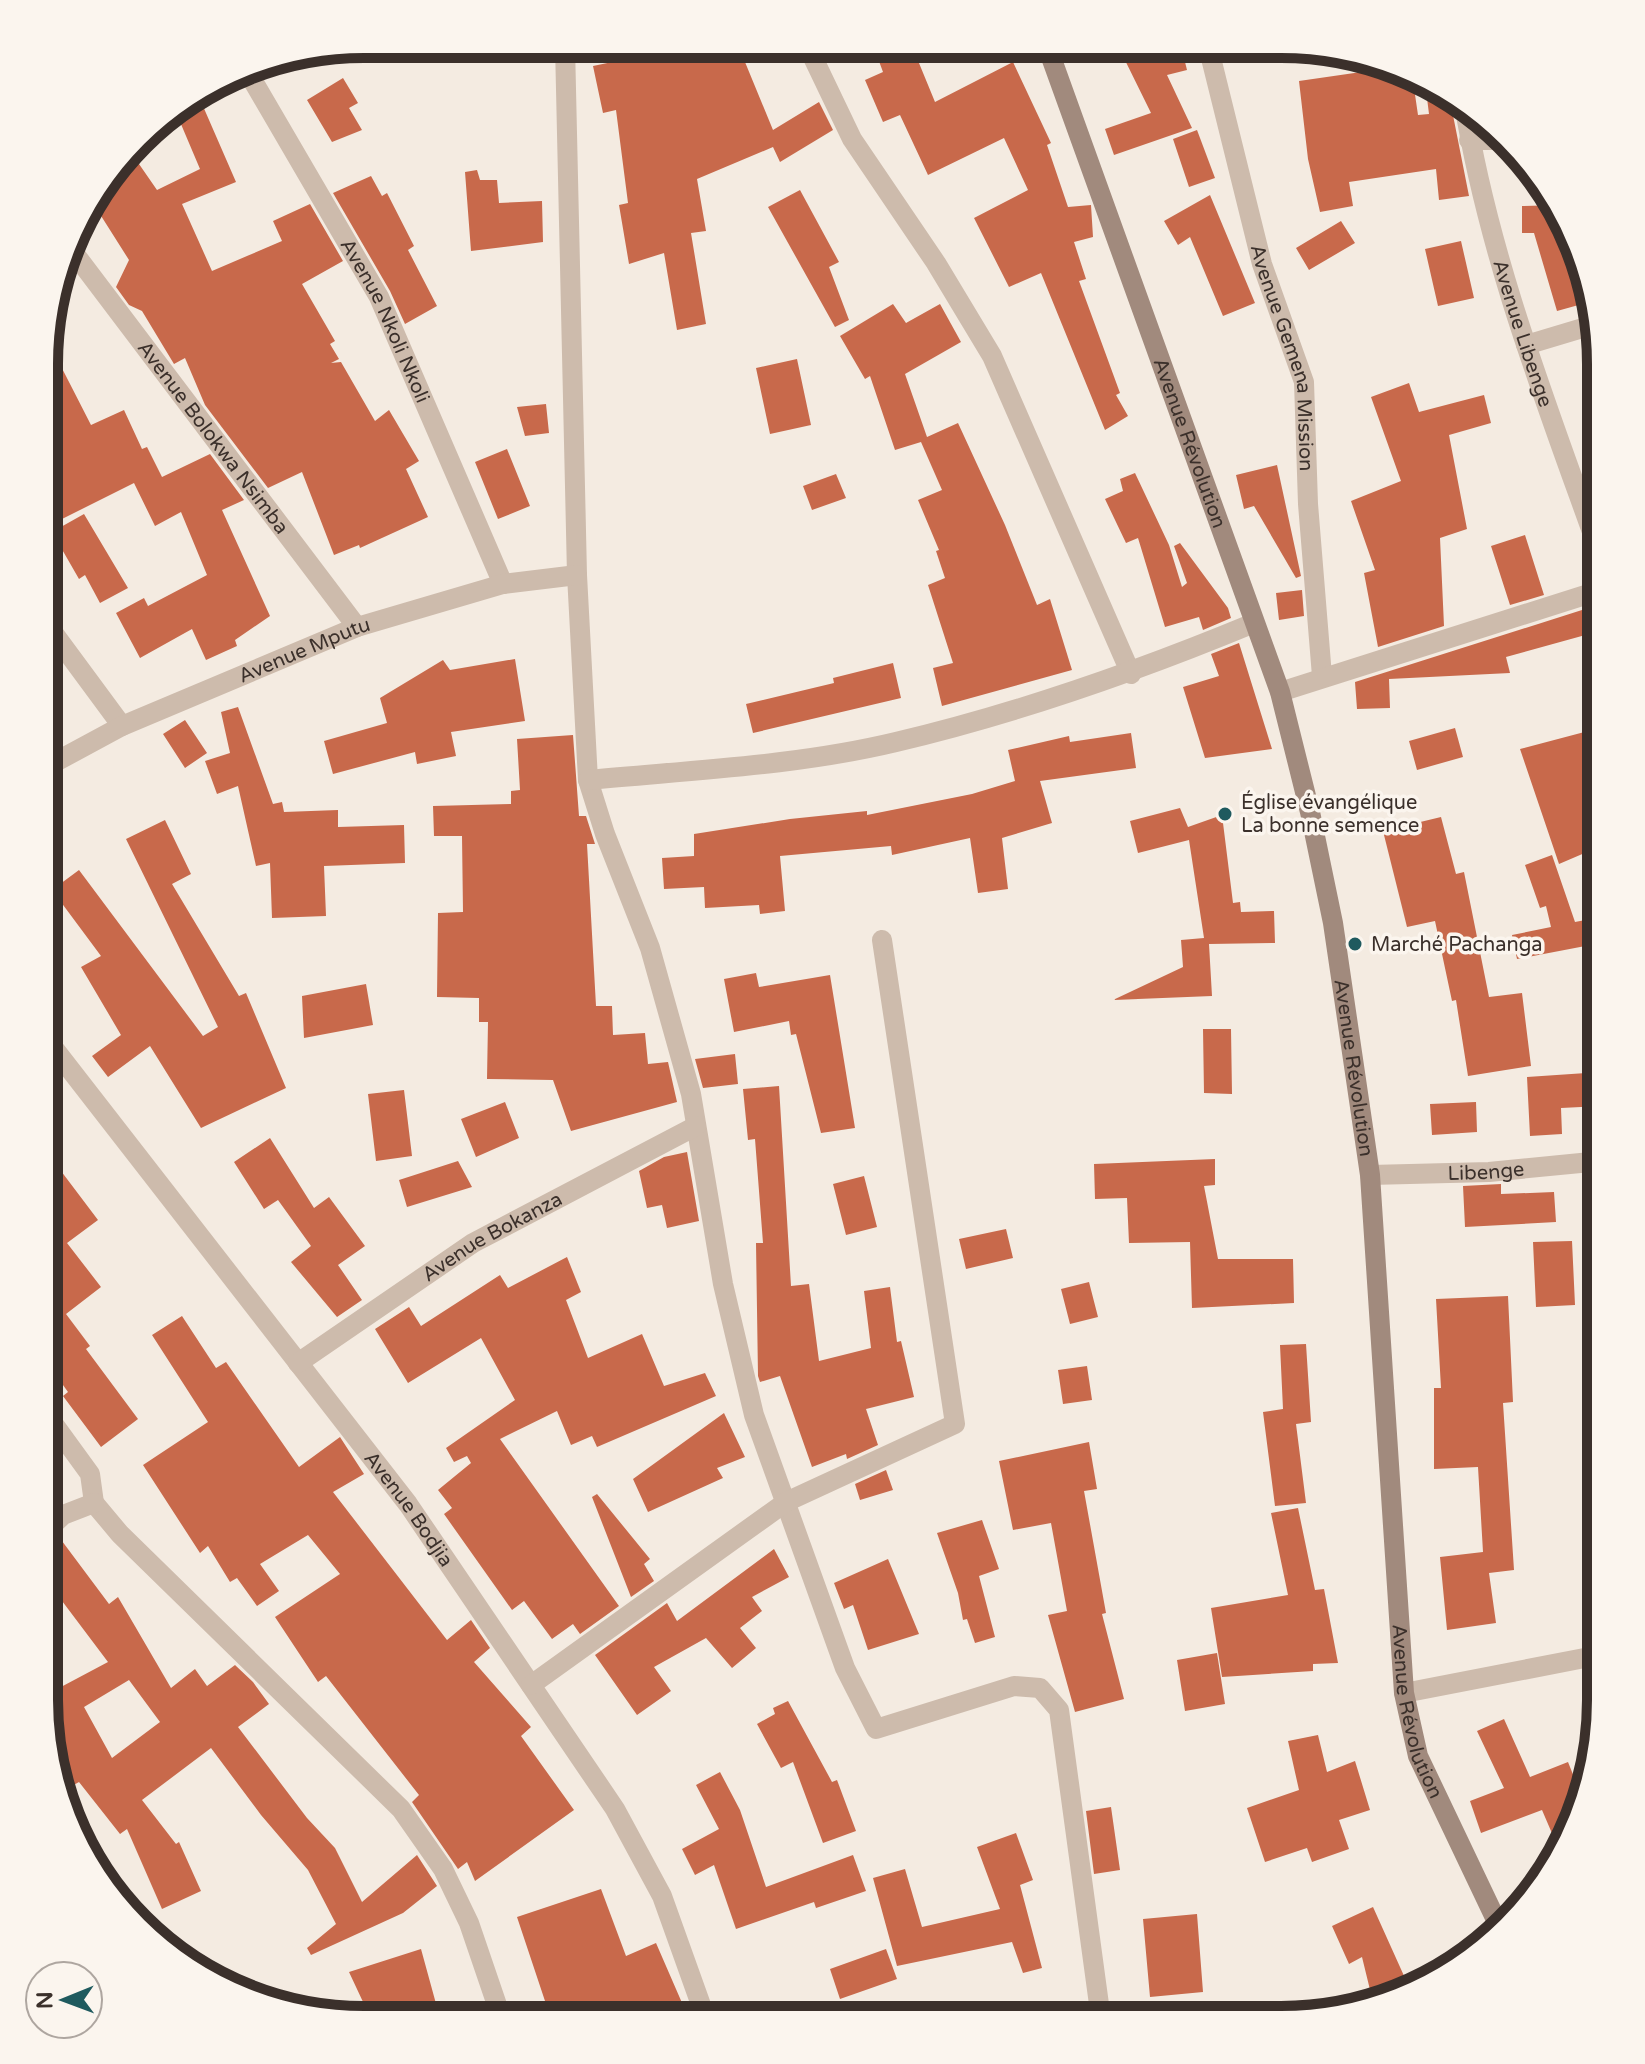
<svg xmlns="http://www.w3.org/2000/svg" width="1645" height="2064" viewBox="0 0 1645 2064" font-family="'Varela Round',sans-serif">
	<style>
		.building { fill: #c8694b; fill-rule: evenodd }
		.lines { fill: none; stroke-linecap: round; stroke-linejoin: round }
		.street { stroke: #cdbbac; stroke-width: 20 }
		.secondary { stroke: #a18a7d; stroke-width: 20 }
		.poi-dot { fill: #1f5a5e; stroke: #fbf5ee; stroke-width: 3 }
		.labels { text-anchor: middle; stroke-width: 7; stroke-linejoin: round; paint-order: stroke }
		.street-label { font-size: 20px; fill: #3b302b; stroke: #fbf5ee }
		.poi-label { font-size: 20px; fill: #3b302b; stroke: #fbf5ee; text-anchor: start }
		.rim { fill: none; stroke: #3b302b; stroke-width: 10 }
	</style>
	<rect width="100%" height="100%" fill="#f4ebe1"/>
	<!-- building -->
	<path class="building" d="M694 45H738L773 130 819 102 833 130 780 162 773 147 697 179 706 231 691 233 706 324 677 330 664 253 629 264 619 205 628 203 616 110 603 113 593 66Z
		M873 45 912 46 935 102 1013 62 1051 143 1047 145 1068 207 1091 205 1093 237 1074 242 1086 279 1079 281 1120 393 1116 395 1128 416 1105 430 1041 273 1009 287 974 218 1028 190 1004 138 928 175 900 115 883 122 865 80 883 72Z
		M1118 46H1181L1187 70 1167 75 1192 128 1114 155 1105 129 1151 113Z
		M1382 69 1413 81 1418 115 1429 114 1427 98 1449 95 1469 196 1439 200 1436 169 1349 182 1353 206 1320 212 1308 159 1299 81Z
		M343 78 358 103 349 108 362 130 332 142 307 100Z
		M199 97 236 182 182 204 212 271 282 241 273 221 310 204 343 261 302 284 335 341 330 344 339 359 331 363 341 362 375 421 389 410 419 461 406 469 428 517 360 548 359 545 334 555 302 472 268 488 205 405 185 358 174 364 142 311 129 305 116 287 129 260 91 200 130 151 157 190 200 169 175 110Z
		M1197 130 1215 178 1189 187 1173 139Z
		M477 170 480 180H497L499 203 542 201 543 242 471 251 465 172Z
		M371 176 382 196 387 193 414 246 408 250 437 306 405 324 390 291 333 193Z
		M800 190 839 262 829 267 849 320 835 327 768 207Z
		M1210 195 1255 303 1223 316 1190 237 1178 245 1164 221Z
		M1559 205 1590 281 1593 301 1557 311 1534 233H1522V206Z
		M1341 221 1355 243 1309 270 1296 248Z
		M1461 241 1474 298 1438 306 1425 249Z
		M893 304 906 323 940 304 961 342 905 374 927 437 958 423 1005 525 1037 605 1050 599 1072 670 942 706 933 668 953 663 928 585 945 578 936 551 939 550 918 500 942 490 921 442 895 450 870 376 865 379 840 336Z
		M47 339 91 425 124 410 142 449 147 447 162 477 210 454 244 500 222 510 270 616 235 640 237 646 206 660 192 629 140 658 116 613 144 598 148 606 207 575 181 512 155 526 134 483 60 520 46 502 47 454 58 446 47 423Z
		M797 359 811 425 770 434 756 368Z
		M1409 383 1419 412 1484 395 1491 423 1449 435 1467 529 1440 538 1444 626 1378 647 1364 573 1375 570 1351 501 1401 481 1371 397Z
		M546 404 549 433 525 436 517 407Z
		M507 449 530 506 498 519 475 462Z
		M1277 465 1301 576 1296 578 1254 506 1244 509 1236 475Z
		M1135 473 1169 545 1182 587 1187 583 1174 546 1180 543 1228 608 1231 618 1203 630 1199 617 1165 627 1138 538 1126 543 1105 499 1123 491 1120 479Z
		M836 474 846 498 812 510 803 486Z
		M84 514 128 588 100 603 85 575 79 579 52 532Z
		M1525 535 1544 595 1510 605 1491 546Z
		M1302 590 1304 616 1279 620 1276 593Z
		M1582 610 1589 634 1506 657 1510 673 1389 679 1390 708 1357 709 1355 682Z
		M1239 643 1272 749 1205 758 1183 687 1219 676 1211 654Z
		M515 659 525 721 451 732 456 756 417 764 415 752 333 774 324 741 387 723 380 698 443 660 450 670Z
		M893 663 901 698 753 733 746 704 834 683 833 678Z
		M238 707 273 804 282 802 284 812 338 810V827L404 825 405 863 324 866 326 916 272 918 270 863 256 866 238 786 217 794 205 761 230 753 221 712Z
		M185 720 207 753 185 768 163 734Z
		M1455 728 1463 757 1417 770 1409 741Z
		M1592 730 1601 761V782L1582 787 1601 834V846L1559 864 1520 749Z
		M1131 733 1136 768 1040 781 1052 823 1002 838 1008 889 978 893 970 838 892 855 891 846 780 856 785 911 760 914 759 905 705 908 704 887 664 889 662 858 694 856V834L790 819 867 811V815L972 794 1015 781 1008 750 1069 736 1070 742Z
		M573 735 579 816H586L595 844H587L596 1006H612L613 1035 645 1033 648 1064 668 1062 677 1102 571 1131 553 1080 487 1079 488 1022H479V998L437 997 438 913 463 912 462 836H434L433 806 511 804V791L520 790 517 739Z
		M1180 808 1188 827 1222 815 1233 903 1240 902 1241 912 1274 911 1275 943 1209 944 1212 996 1113 1000 1183 967 1181 940 1204 938 1189 840 1138 853 1130 821Z
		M1441 817 1456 874 1464 872 1489 997 1522 993 1531 1066 1468 1076 1456 1000 1452 1001 1435 921 1407 927 1383 831Z
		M165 820 191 874 172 884 239 996 246 993 286 1088 201 1128 150 1046 108 1077 92 1056 121 1035 81 967 101 956 52 890 79 870 203 1036 218 1027 126 839Z
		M1552 855 1575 922 1601 917V943L1517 959 1512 935 1551 927 1546 906 1540 908 1525 865Z
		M756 973 759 987 830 975 855 1128 821 1133 796 1034 791 1035 789 1021 734 1032 724 979Z
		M366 984 373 1025 304 1038 302 996Z
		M1203 1029H1231L1232 1094 1204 1093Z
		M735 1054 738 1084 703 1088 695 1059Z
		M1601 1072V1106L1561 1108 1562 1134 1530 1136 1527 1077Z
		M779 1086 791 1286 809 1284 819 1361 871 1348 864 1291 890 1287 897 1342 901 1341 914 1397 866 1409 878 1445 847 1459 846 1454 812 1467 780 1376 760 1382 758 1376 756 1243H763L755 1139 748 1140 743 1089Z
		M404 1090 412 1156 376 1161 368 1094Z
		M505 1102 519 1138 476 1157 461 1119Z
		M1476 1102 1477 1132 1432 1135 1430 1104Z
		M270 1138 314 1208 329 1197 365 1246 338 1265 362 1300 337 1317 291 1262 311 1246 278 1200 264 1209 234 1162Z
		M687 1152 699 1221 667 1228 662 1205 647 1208 639 1171 664 1157Z
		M1215 1159V1185L1204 1186 1218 1259H1293L1294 1303 1192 1308 1190 1242 1129 1243 1127 1198 1095 1199 1094 1164Z
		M458 1161 472 1187 407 1207 399 1180Z
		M61 1171 98 1220 67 1243 101 1287 66 1314 90 1346 86 1349 138 1419 101 1447 63 1396 68 1392 45 1360V1183Z
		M864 1176 877 1227 846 1235 833 1184Z
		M1501 1184V1194L1554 1192 1556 1222 1465 1227 1463 1186Z
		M1006 1229 1013 1258 966 1269 959 1239Z
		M1572 1241 1575 1305 1536 1307 1533 1242Z
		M567 1257 581 1292 566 1300 588 1358 642 1334 664 1386 705 1373 716 1396 597 1447 592 1436 571 1445 557 1411 500 1439 619 1606 580 1634 573 1624 552 1639 524 1601 512 1610 444 1514 452 1508 438 1490 471 1463 467 1456 454 1462 446 1448 515 1400 481 1338 408 1383 375 1329 409 1307 421 1326 500 1275 508 1288Z
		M1089 1282 1098 1317 1070 1324 1061 1289Z
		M1508 1296 1513 1402 1503 1403 1514 1570 1489 1573 1496 1623 1447 1630 1440 1557 1483 1552 1478 1467 1434 1469V1388H1441L1436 1299Z
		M182 1316 216 1368 226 1362 299 1467 340 1437 364 1474 333 1492 447 1640 471 1620 490 1648 474 1662 531 1727 521 1736 574 1810 475 1881 467 1862 458 1869 412 1802 419 1795 326 1676 318 1682 275 1617 340 1574 308 1535 260 1564 279 1591 257 1606 237 1578 230 1582 208 1546 200 1553 143 1465 208 1422 152 1335Z
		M1306 1344 1311 1422 1296 1424 1306 1503 1275 1506 1263 1412 1283 1409 1280 1345Z
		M1087 1366 1092 1400 1063 1404 1058 1370Z
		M724 1413 745 1457 717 1468 723 1478 648 1512 633 1479Z
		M1089 1442 1097 1489 1084 1491 1106 1613 1102 1614 1124 1699 1075 1712 1048 1615 1067 1611 1051 1523 1013 1530 999 1461Z
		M886 1470 893 1490 860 1500 855 1484Z
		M597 1494 650 1559 644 1564 654 1581 631 1597 592 1497Z
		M1298 1508 1315 1590 1324 1589 1338 1663 1313 1664V1671L1222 1677 1211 1608 1288 1595 1271 1513Z
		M982 1520 999 1569 979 1576 995 1637 975 1643 967 1619 963 1620 958 1593 937 1533Z
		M59 1537 109 1604 118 1597 171 1688 195 1669 207 1686 235 1665 253 1682 269 1704 238 1727 307 1818 335 1848 362 1902 417 1855 437 1886 403 1913 311 1955 307 1948 336 1924 308 1870 261 1815 211 1748 142 1800 176 1844 179 1842 201 1891 162 1909 127 1829 120 1834 79 1782 63 1791 54 1775 44 1696 108 1662 44 1577V1546ZM129 1680 160 1722 112 1758 84 1707Z
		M774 1549 789 1577 752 1597 762 1611 740 1628 756 1648 732 1668 706 1638 654 1667 671 1691 637 1715 595 1655 667 1603 677 1621Z
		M888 1559 919 1634 868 1650 853 1605 844 1609 834 1583Z
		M1217 1653 1225 1704 1185 1711 1177 1660Z
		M788 1701 832 1782 837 1780 856 1831 823 1843 793 1762 781 1768 757 1724 775 1714 773 1708Z
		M1504 1719 1530 1777 1568 1762 1584 1802 1560 1852 1542 1810 1481 1833 1470 1801 1504 1788 1477 1731Z
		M1318 1735 1327 1772 1355 1761 1370 1810 1339 1820 1349 1849 1312 1862 1307 1848 1265 1862 1247 1808 1299 1790 1288 1741Z
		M720 1772 740 1810 766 1887 853 1855 866 1891 816 1908 814 1902 736 1929 714 1865 695 1875 682 1849 719 1829 696 1785Z
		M1111 1807 1120 1870 1094 1874 1086 1811Z
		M1016 1833 1033 1880 1020 1885 1042 1968 1023 1973 1012 1942 897 1966 873 1878 905 1869 922 1927 1000 1909 977 1847Z
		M601 1889 626 1956 656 1943 689 2019H551L517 1917Z
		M1373 1907 1409 1987 1372 1998 1362 1957 1349 1964 1332 1926Z
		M1197 1914 1203 1992 1150 1997 1143 1919Z
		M421 1949 438 2011 410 2019H371L349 1972Z
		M886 1949 897 1979 840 1999 830 1969Z"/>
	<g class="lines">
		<!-- street -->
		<g class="street">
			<path d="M565 45 577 575 588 780 605 834 650 948 691 1094 723 1284 754 1415 845 1668 876 1729 1014 1686 1040 1688 1059 1710 1101 2019"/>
			<path d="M807 45 852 139 936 263 992 356 1131 674"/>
			<path id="s1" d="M1208 46 1262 264 1304 382 1308 504 1322 676"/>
			<path id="s2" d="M246 69 379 297 503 584"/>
			<path id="s3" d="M1464 103C1489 259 1548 408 1601 557"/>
			<path d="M1469 140H1498"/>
			<path id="s4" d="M71 249 357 627"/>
			<path d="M1526 345 1596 324"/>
			<path d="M46 623 122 726"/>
			<path d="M1280 692 1601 590"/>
			<path id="s5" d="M46 767 122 726 357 627 503 584 577 575"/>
			<path d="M588 780C691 770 796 766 896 742 1019 713 1138 671 1254 623"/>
			<path id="s6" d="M45 1037 408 1504 615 1809 662 1896 706 2019"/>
			<path id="s7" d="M1370 1175 1489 1172 1601 1161"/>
			<path id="s8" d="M298 1363 473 1243 696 1126"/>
			<path d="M45 1412 90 1474 94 1503"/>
			<path d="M94 1503 120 1534 401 1809 443 1869 469 1923 498 2008"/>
			<path d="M44 1533 63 1515 94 1503"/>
			<path d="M531 1685 786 1502 955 1424 882 940"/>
			<path d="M1404 1693 1600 1655"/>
		</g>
		<!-- secondary -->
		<path class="secondary" id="s9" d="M1047 46 1280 692 1310 812 1333 923 1370 1175 1404 1693 1418 1756 1498 1924"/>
	</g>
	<!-- markers -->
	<g class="poi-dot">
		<circle cx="1225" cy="814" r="8"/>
		<circle cx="1355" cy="944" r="8"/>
	</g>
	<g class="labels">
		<!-- street labels -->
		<g class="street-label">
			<text dy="7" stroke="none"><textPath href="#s2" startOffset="288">Avenue Nkoli Nkoli</textPath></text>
			<text dy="7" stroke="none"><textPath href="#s3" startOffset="238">Avenue Libenge</textPath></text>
			<text dy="7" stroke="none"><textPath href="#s1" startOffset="322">Avenue Gemena Mission</textPath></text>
			<text dy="7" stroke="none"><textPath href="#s4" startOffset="236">Avenue Bolokwa Nsimba</textPath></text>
			<text dy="7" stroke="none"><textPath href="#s9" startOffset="422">Avenue Révolution</textPath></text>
			<text dy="7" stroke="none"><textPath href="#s5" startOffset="284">Avenue Mputu</textPath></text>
			<text dy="7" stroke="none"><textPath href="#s9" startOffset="1070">Avenue Révolution</textPath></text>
			<text dy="7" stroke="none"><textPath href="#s7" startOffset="116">Libenge</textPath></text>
			<text dy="7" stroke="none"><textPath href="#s8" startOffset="232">Avenue Bokanza</textPath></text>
			<text dy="7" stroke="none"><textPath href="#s6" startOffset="596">Avenue Bodjia</textPath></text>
			<text dy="7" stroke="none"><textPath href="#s9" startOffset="1718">Avenue Révolution</textPath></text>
		</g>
		<!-- poi labels -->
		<g class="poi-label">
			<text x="1241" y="809">Église évangélique<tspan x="1241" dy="23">La bonne semence</tspan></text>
			<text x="1371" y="951">Marché Pachanga</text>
		</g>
	</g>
	<!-- crop -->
	<path d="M0 0H1645V2064H0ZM364 58H1281A306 306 0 0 1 1587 364V1700A306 306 0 0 1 1281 2006H364A306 306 0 0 1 58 1700V364A306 306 0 0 1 364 58Z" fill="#fbf5ee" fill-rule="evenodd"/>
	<path class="rim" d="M364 58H1281A306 306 0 0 1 1587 364V1700A306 306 0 0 1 1281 2006H364A306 306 0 0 1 58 1700V364A306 306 0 0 1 364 58Z"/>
	<!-- north arrow -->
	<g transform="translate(64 2000) rotate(269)"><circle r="38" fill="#fbf5ee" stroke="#aea6a0" stroke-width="2"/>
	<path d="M0-6L14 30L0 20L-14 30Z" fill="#1f5a5e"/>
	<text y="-12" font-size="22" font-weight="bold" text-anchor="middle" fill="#3b302b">N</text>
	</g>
</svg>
